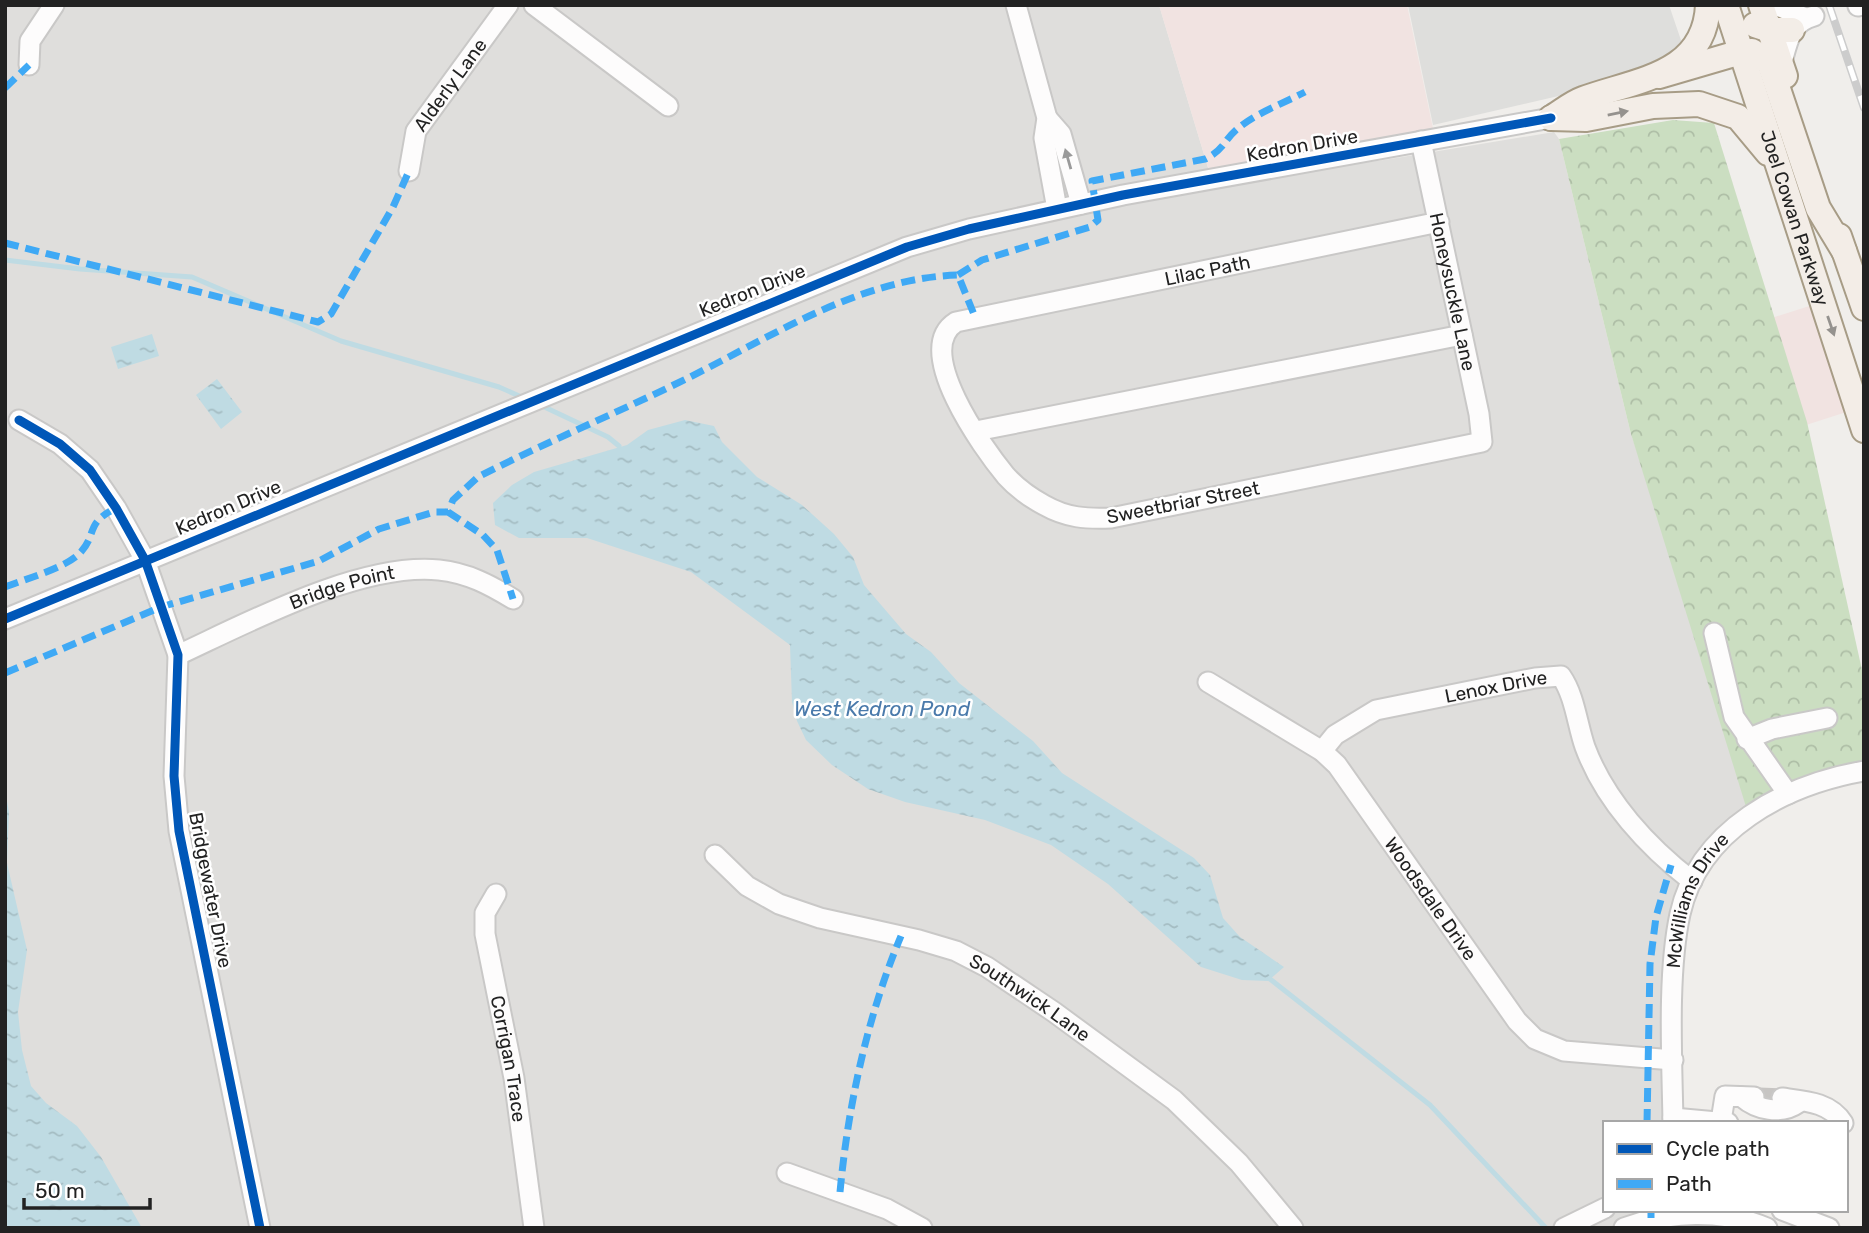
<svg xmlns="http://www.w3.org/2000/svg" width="1869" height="1233" viewBox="0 0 1869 1233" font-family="Rubik,sans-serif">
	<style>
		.residential { fill: #dfdedc }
		.commercial { fill: #f1e3e1 }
		.religious { fill: #dededc }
		.forest { fill: url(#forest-crowns) }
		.water { fill: url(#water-ripples) }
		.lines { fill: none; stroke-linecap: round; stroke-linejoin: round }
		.stream { stroke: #bfdbe3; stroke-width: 5 }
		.minor-tunnel { stroke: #c7c5c3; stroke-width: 19; stroke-dasharray: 19 10; stroke-linecap: butt }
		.minor-casing { stroke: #c9c8c7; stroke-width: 23 }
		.major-casing { stroke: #a79c86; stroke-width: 28 }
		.minor { stroke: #fdfcfc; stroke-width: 19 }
		.major { stroke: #f3ede7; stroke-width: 24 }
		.rail-casing { stroke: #ccc; stroke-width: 8 }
		.rail { stroke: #fff; stroke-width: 5; stroke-dasharray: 16; stroke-linecap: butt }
		.quiet { stroke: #3fa9f5; stroke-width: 7; stroke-dasharray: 14 7; stroke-linecap: butt }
		.cycleway-casing { stroke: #fff; stroke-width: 13 }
		.cycleway { stroke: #0057b8; stroke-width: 9 }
		.oneway { fill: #95928e }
		.oneway2 { fill: #9a9a9a }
		.labels { text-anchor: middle; stroke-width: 5; stroke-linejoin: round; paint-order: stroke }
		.street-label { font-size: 19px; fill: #222; stroke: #fff }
		.water-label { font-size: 21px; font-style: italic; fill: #4a7aab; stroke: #fff }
	</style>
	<defs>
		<pattern id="forest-crowns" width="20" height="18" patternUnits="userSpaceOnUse" patternTransform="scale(1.75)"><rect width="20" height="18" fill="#cbdec1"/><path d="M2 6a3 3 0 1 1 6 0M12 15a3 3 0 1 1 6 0" fill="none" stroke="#aebea6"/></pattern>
		<pattern id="water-ripples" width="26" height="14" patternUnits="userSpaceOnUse" patternTransform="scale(1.75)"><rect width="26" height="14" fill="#bfdbe3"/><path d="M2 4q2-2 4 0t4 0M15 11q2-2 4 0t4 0" fill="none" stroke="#a4bcc2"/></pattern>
	</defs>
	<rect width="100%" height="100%" fill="#f0eeeb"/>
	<!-- residential -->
	<path class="residential" d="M5 5H1159L1212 181 1384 160 1554 132 1559 139 1631 434 1706 656 1749 816 1696 875 1675 950 1674 1123H1605V1210H1644L1615 1228H5Z"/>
	<!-- commercial -->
	<path class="commercial" d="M1159 5H1407L1435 138 1212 181Z
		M1822 302 1859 408 1644 477 1734 330Z"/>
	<!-- religious -->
	<path class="religious" d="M1408 5H1669L1685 52 1636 78 1433 125Z"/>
	<!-- forest -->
	<path class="forest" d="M1673 120 1714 123 1807 422 1864 679V770L1747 810 1631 434 1559 139Z"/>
	<!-- water -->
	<path class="water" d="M152 334 159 356 118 369 111 347Z
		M217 379 242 412 221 429 196 395Z
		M685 420 714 426 722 442 757 477 802 505 834 534 853 557 864 585 906 634 931 652 959 683 1033 741 1062 773 1194 858 1210 875 1223 918 1240 937 1284 967 1268 981 1242 980 1201 967 1108 884 1051 845 985 820 905 802 868 789 832 765 806 740 797 721 792 702 790 645 691 572 587 538H519L495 525 493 503 512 485 534 472 627 445 648 430Z
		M5 790 9 812 7 863 27 950 18 1012 22 1050 31 1086 46 1103 77 1126 101 1157 142 1228H5Z"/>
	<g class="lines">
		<!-- stream -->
		<path class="stream" d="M5 260 80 269 192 277 341 341 499 387 526 399
			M538 404 608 437 619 446
			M1270 979 1430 1105 1545 1227"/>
		<!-- minor-tunnel -->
		<path class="minor-tunnel" d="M1759 1097 1782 1098"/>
		<!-- minor casing -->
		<g class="minor-casing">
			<g id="minor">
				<path d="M534 5 668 106"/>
				<path d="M1016 5 1047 118 1044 138 1057 209"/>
				<path d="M1776 5 1805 18"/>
				<path d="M1858 6 1862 5"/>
				<path d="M29 65 30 41 54 5"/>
				<path d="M1781 66C1787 45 1789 22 1814 16"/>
				<path d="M1047 118 1061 134 1081 204"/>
				<path id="s1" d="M1421 141 1479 414 1482 442 1111 518C1086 519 1067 518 1044 505 1031 498 1016 487 1006 476 983 448 912 350 956 322L1439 222"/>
				<path id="s2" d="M409 171 416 131 508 5"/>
				<path d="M19 420 60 444 90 470 116 508 145 560 178 655 174 776 179 831 260 1228"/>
				<path d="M976 431 1462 335"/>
				<path d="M5 619 907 247 969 229 1123 195 1551 118"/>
				<path d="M1714 633 1734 717 1788 794"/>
				<path id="s3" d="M178 655C249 622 361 562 439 570 468 573 490 585 513 599"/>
				<path id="s4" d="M1208 682 1322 751 1337 765 1517 1021 1535 1039 1564 1051 1673 1060"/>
				<path d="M1747 739 1772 729 1827 718"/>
				<path id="s5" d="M1322 751 1335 735 1376 710 1535 678 1561 676C1575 696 1577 724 1585 747 1605 801 1648 847 1692 881"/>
				<path id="s6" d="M715 855 747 886 779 904 820 918 919 940 956 951 987 967 1054 1012 1174 1100 1239 1163 1293 1228"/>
				<path id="s7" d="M496 894 485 913V934L514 1078 534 1228"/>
				<path d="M1742 1097C1757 1110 1781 1115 1798 1103"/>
				<path d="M1782 1098C1805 1101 1830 1102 1843 1123"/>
				<path d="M1673 1118 1728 1123"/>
				<path d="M1721 1121 1725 1096 1754 1097"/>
				<path id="s8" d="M1673 1123C1672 1060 1667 974 1680 914 1699 829 1785 785 1864 771"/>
				<path d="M787 1173 887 1209 922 1228"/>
				<path d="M1782 1210 1829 1228"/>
				<path d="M1564 1228 1605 1208"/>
				<path d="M1624 1228C1669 1211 1722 1209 1767 1228"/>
			</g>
		</g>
		<!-- major casing -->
		<g class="major-casing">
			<g id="major">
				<path id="s9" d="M1726 5 1864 430"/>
				<path d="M1761 5 1785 76"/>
				<path d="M1755 25 1770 30H1792"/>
				<path d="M1659 76 1741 52 1752 51 1769 62 1818 208 1844 251"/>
				<path d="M1551 118 1586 119 1653 106 1699 104 1738 117 1768 153"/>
				<path d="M1551 118C1561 112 1572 103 1583 99 1634 80 1705 76 1708 5"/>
				<path d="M1839 236 1864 308"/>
			</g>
		</g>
		<!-- minor -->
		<use href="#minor" class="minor"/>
		<!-- major -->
		<use href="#major" class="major"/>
		<!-- rail casing -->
		<g class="rail-casing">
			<path id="rail" d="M1829 5 1864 108"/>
		</g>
		<!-- rail -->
		<use href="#rail" class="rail"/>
		<!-- quiet -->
		<path class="quiet" d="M5 88 29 65
			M5 243 318 322 331 314 393 207 409 171
			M958 275 982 260 1090 227 1098 220 1092 181 1205 159C1226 149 1224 138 1241 126 1259 112 1284 103 1305 92
			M448 512 483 535 497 550 513 599
			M5 587C25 579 66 568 80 553 98 534 84 524 116 508
			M5 673 161 607 319 561 379 529 434 512H448L453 500 478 477C546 442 617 413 686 379 771 337 860 278 958 275L975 317
			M1647 1123 1650 964 1656 917 1671 865
			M840 1192C848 1106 867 1017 901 936
			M1651 1210V1218"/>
		<!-- cycleway casing -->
		<g class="cycleway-casing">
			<path id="cycleway" d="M19 420 60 444 90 470 116 508 145 560 178 655 174 776 179 831 260 1228
				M5 619 907 247 969 229 1123 195 1551 118"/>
		</g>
		<!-- cycleway -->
		<use href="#cycleway" class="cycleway"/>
	</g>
	<!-- one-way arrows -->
	<defs><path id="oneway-solid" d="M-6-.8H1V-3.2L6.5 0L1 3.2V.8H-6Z" transform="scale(1.75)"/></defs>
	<g class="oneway">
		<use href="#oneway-solid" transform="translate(1618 113) rotate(-11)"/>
		<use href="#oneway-solid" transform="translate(1831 326) rotate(71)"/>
	</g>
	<use class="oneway2" href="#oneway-solid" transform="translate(1068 159) rotate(-106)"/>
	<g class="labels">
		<!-- street labels -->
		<g class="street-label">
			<text dy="7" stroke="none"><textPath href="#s2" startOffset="98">Alderly Lane</textPath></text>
			<text transform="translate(1302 145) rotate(-10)" y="7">Kedron Drive</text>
			<text dy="7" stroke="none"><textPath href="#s9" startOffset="224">Joel Cowan Parkway</textPath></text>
			<text dy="7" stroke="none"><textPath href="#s1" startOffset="1236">Lilac Path</textPath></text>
			<text transform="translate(752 290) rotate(-22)" y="7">Kedron Drive</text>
			<text dy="7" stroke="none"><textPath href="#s1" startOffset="154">Honeysuckle Lane</textPath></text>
			<text transform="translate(1183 502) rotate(-11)" y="7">Sweetbriar Street</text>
			<text transform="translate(228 507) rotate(-23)" y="7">Kedron Drive</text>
			<text dy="7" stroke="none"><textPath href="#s3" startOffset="178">Bridge Point</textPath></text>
			<text dy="7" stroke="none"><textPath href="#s5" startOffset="191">Lenox Drive</textPath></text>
			<text transform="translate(211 890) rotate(79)" y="7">Bridgewater Drive</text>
			<text dy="7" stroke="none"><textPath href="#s4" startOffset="317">Woodsdale Drive</textPath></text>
			<text dy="7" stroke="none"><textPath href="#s8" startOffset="228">McWilliams Drive</textPath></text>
			<text dy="7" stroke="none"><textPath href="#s6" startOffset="352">Southwick Lane</textPath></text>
			<text dy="7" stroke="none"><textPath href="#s7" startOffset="170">Corrigan Trace</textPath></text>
		</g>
		<!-- water labels -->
		<g class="water-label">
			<text x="882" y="716">West Kedron Pond</text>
		</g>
	</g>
	<!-- border -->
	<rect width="1869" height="1233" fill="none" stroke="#222222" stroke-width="14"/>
	<!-- legend -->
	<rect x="1603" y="1121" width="245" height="91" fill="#ffffff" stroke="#a7a7a7" stroke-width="2"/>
	<rect x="1617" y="1144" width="35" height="10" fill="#0057b8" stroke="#a7a7a7" stroke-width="2"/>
	<text x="1666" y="1156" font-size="21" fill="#222222">Cycle path</text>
	<rect x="1617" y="1179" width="35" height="10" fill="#3fa9f5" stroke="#a7a7a7" stroke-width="2"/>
	<text x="1666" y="1191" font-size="21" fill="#222222">Path</text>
	<!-- scale -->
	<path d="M24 1198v10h126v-10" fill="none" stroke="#222222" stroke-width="3.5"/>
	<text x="35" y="1198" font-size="21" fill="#222222" stroke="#ffffff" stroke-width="5" paint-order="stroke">50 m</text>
</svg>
